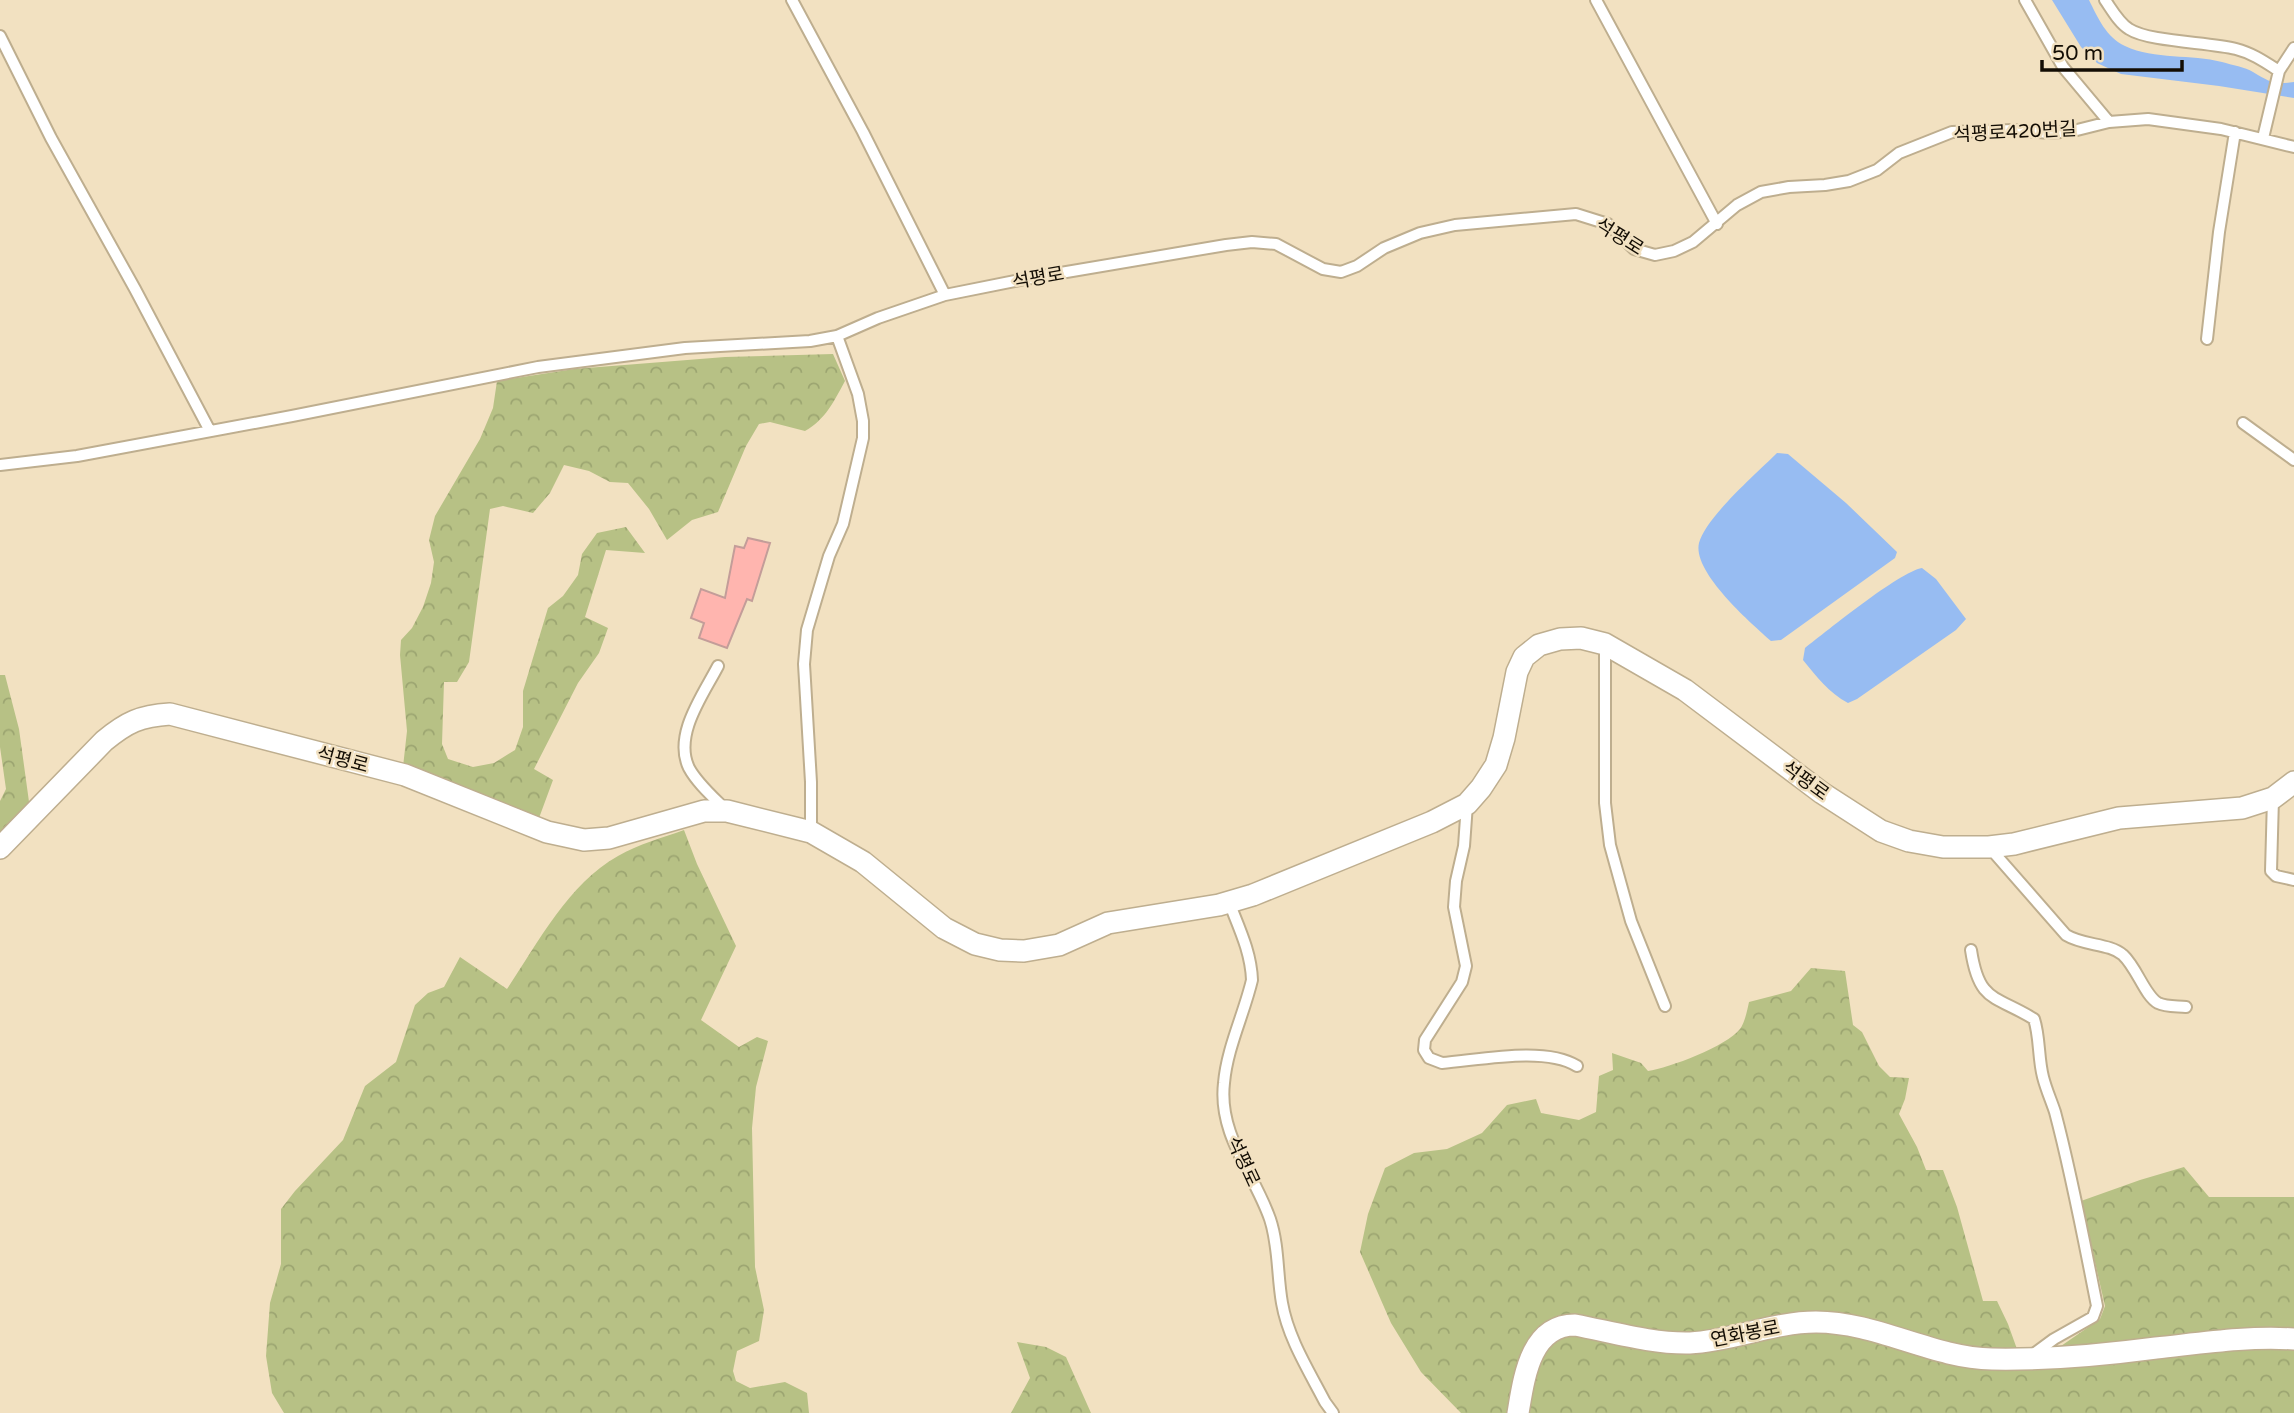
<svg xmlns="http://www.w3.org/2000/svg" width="2294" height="1413" viewBox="0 0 2294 1413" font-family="'Varela Round','Noto Sans KR',sans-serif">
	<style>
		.forest { fill: url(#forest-crowns) }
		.water { fill: #97bcf2 }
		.building { fill: #ffb5af; stroke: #c39d99; stroke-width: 2 }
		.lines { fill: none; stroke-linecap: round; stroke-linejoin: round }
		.service-casing { stroke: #beae8f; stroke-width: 14 }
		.minor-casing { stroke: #beae8f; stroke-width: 24 }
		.service { stroke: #fff; stroke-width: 10 }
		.minor { stroke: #fff; stroke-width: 21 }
		.labels { text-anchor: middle; stroke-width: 5; stroke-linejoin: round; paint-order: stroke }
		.street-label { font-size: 19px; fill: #130d04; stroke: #f2e1c1 }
	</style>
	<defs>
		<pattern id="forest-crowns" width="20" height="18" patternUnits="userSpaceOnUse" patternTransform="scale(1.75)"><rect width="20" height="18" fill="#b7c185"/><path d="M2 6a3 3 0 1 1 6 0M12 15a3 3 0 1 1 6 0" fill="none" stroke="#9ca571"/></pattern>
	</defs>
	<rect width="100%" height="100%" fill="#f2e1c1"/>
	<!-- forest -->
	<path class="forest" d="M833 354 845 381C834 401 826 419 805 431L770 422 759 424 746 446 718 512 692 520 667 540 649 509 628 483 610 482 589 471 564 465 550 493 533 513 503 506 490 509 469 662 457 682H444L442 744 448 759 473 767 494 763 515 750 523 727V691L548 608 563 596 578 575 582 554 597 533 626 527 645 553 606 550 585 617 608 628 599 653 578 683 534 769 553 780 539 818 518 813 403 767 407 731 400 655 401 640 412 628 423 607 431 583 434 562 429 540 435 516 480 439 493 408 497 381 574 369 725 357Z
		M0 675H5L19 729 30 809 0 837V801L6 789 0 747Z
		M684 830 697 864 736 946 701 1020 739 1047 757 1037 768 1041 756 1087 752 1128 755 1267 764 1310 759 1341 737 1351 733 1371 736 1381 750 1388 785 1382 807 1393 809 1413H284L272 1393 266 1356 270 1303 281 1264V1209L295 1191 343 1140 365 1086 396 1062 415 1005 428 993 444 987 460 957 507 989C538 943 568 884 618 856 639 844 662 838 684 830Z
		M1811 968 1845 971 1853 1025 1862 1032 1879 1066 1890 1077 1909 1078 1905 1099 1899 1114 1917 1147 1926 1170H1943L1957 1207 1983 1301H1997L2008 1324 2022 1363 2057 1362 2061 1346 2100 1319 2105 1306 2081 1201 2140 1180 2184 1167 2209 1197H2294V1413H1461L1421 1372 1391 1323 1360 1252 1368 1214 1385 1168 1414 1153 1447 1149 1482 1133 1507 1105 1536 1099 1541 1113 1579 1120 1596 1112 1599 1076 1613 1070 1612 1053 1641 1063 1648 1071C1669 1068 1727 1046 1740 1029 1745 1022 1747 1011 1749 1002L1791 991Z
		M1017 1342 1046 1347 1066 1357 1091 1413H1011L1030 1378Z"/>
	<!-- water -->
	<path class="water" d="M2052 0H2089C2098 18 2106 37 2125 46 2155 60 2191 54 2222 62 2232 65 2245 67 2253 72 2270 82 2274 85 2294 82V98L2219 86 2121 74 2097 63 2081 47Z
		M1777 453 1788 454 1846 503 1897 552 1895 558 1781 640 1771 641C1751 623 1692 572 1699 543 1706 517 1757 473 1777 453Z
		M1922 568 1936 579 1966 619 1956 630 1857 699 1848 703C1829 693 1816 676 1803 660L1805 648C1827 631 1899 572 1922 568Z"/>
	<!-- building -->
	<path class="building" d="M748 538 770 543 752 601 747 599 727 648 699 638 704 623 691 618 701 589 725 598 735 546 744 548Z"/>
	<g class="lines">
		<!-- service casing -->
		<g class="service-casing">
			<path id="service" d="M792 0 863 132 945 295
				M1596 0 1717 224
				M2025 0 2063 67 2109 122
				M2105 0C2112 10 2119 23 2129 29 2149 42 2210 42 2236 49 2252 53 2265 62 2279 71
				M0 36 51 138 135 289 210 431
				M2263 138 2279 71 2294 48
				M2207 339 2219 232 2235 132
				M2243 423 2294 460
				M0 465 77 456 292 416 538 367 685 348 810 341 837 336 878 318 945 295 1025 279 1226 245 1252 242 1276 244 1323 269 1341 272 1357 266 1384 248 1420 233 1455 225 1576 214 1608 224 1634 249 1655 255 1674 251 1693 242 1737 205 1761 192 1789 187 1825 185 1849 181 1877 170 1899 153 1952 132 2014 130 2049 133 2073 131 2109 122 2148 119 2221 129 2294 147
				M1605 644V803L1610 845 1631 921 1665 1006
				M718 666C703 695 673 735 689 768 697 783 713 797 725 809
				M2273 798 2271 871 2276 876 2294 880
				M1467 804 1464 846 1456 881 1454 907 1466 966 1462 982 1425 1040 1424 1050 1429 1058 1442 1063C1480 1060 1545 1046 1577 1066
				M811 832V782L804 664 807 630 829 556 843 524 863 438V421L858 394 837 336
				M1989 847 2066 935C2084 946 2109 943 2123 955 2137 968 2145 996 2158 1003 2166 1007 2177 1006 2186 1007
				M1229 902C1239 928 1251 952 1252 980 1244 1014 1227 1048 1224 1083 1218 1135 1254 1173 1270 1219 1279 1246 1277 1275 1282 1303 1288 1338 1309 1371 1325 1402L1333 1413
				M1971 950C1979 1003 1995 995 2034 1019 2040 1037 2038 1058 2043 1077 2046 1089 2051 1100 2055 1112 2072 1176 2084 1241 2097 1306L2093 1317 2054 1339 2031 1356"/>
		</g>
		<!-- minor casing -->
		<g class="minor-casing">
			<path id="minor" d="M0 848 104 741C127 722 140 716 170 714L405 775 547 832 584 840 609 838 704 811H727L811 832 863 862 944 928 975 944 1000 950 1024 951 1059 945 1108 923 1219 905 1253 895 1432 822 1467 804 1481 788 1496 765 1504 738 1517 672 1524 657 1539 645 1560 639 1581 638 1605 644 1685 690 1822 793 1881 831 1909 841 1943 847H1989L2014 844 2119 818 2242 808 2273 798 2294 782
				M1518 1413C1524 1378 1530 1325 1575 1325 1612 1332 1652 1344 1690 1343 1733 1341 1773 1322 1816 1322 1877 1322 1932 1358 1992 1359 2046 1360 2103 1355 2156 1348 2203 1343 2247 1336 2294 1339"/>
		</g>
		<!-- service -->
		<use href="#service" class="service"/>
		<!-- minor -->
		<use href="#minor" class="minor"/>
	</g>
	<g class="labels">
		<!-- street labels -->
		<g class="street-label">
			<text transform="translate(2015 131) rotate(-3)" y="7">석평로420번길</text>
			<text transform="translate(1620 236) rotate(32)" y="7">석평로</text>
			<text transform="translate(1038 277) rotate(-10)" y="7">석평로</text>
			<text transform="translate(343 759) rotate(15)" y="7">석평로</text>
			<text transform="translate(1806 780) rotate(36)" y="7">석평로</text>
			<text transform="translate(1244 1161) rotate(65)" y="7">석평로</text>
			<text transform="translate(1745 1333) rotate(-11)" y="7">연화봉로</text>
		</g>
	</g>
	<!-- scale -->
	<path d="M2042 60v10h140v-10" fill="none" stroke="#130d04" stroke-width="3.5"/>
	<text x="2052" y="60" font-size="21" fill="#130d04" stroke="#f2e1c1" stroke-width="5" paint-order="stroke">50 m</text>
</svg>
